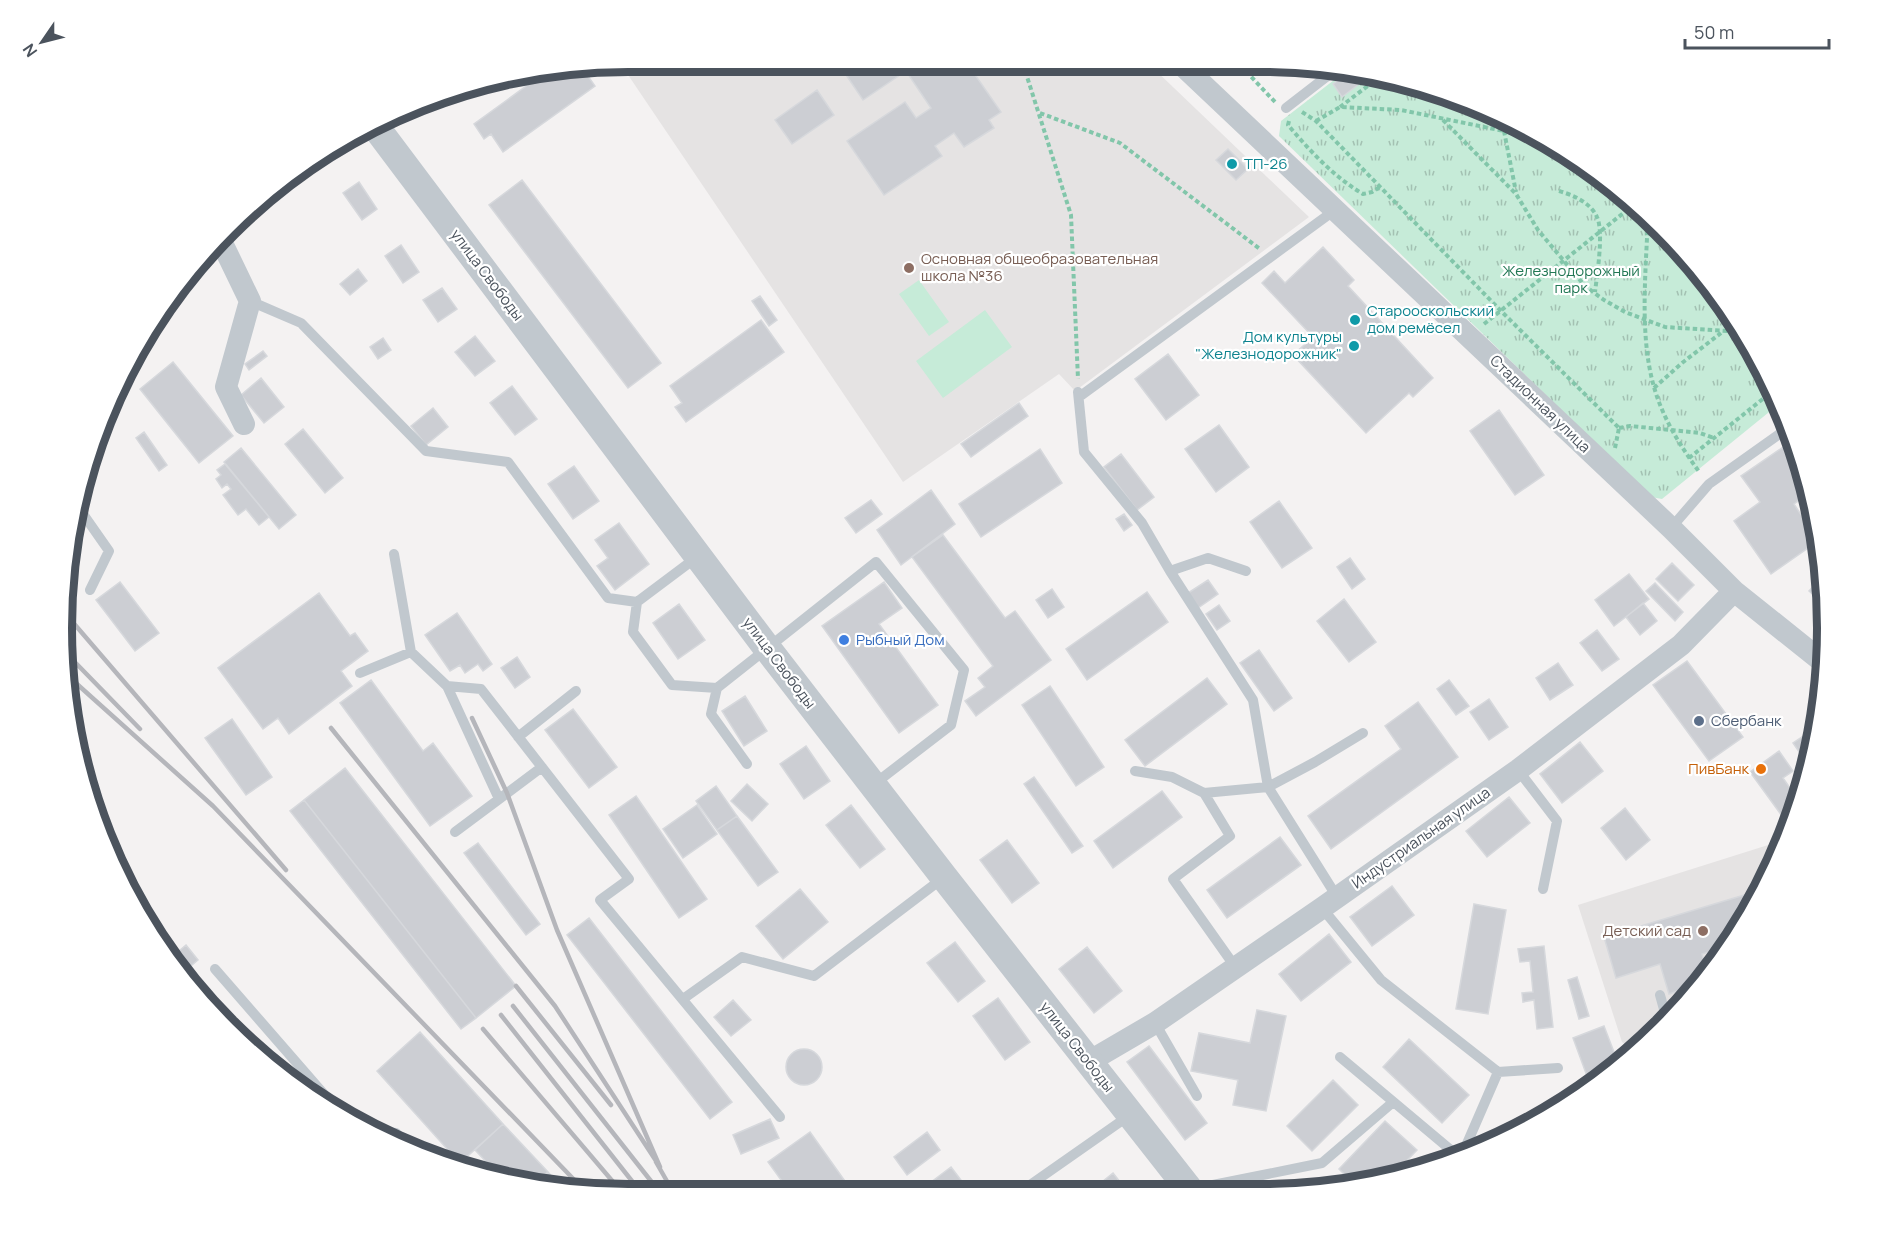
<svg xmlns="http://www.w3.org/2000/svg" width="1889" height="1256" viewBox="0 0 1889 1256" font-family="Manrope,sans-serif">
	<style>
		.education { fill: #e5e3e3 }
		.park { fill: url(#park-tufts) }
		.pitch { fill: #c6ebd8 }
		.building { fill: #ccced3; stroke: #d6d8dc; stroke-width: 1.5 }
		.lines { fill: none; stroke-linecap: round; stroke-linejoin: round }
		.path { stroke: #82c6aa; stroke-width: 4; stroke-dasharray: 4.5 3; stroke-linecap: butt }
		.service { stroke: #c1c8ce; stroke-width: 10 }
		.minor { stroke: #c1c8ce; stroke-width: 22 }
		.tertiary { stroke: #c1c8ce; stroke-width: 28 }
		.rail { stroke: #b5b6bb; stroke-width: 4.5 }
		.culture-dot { fill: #0f9aa8; stroke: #fff; stroke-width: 2 }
		.education-dot { fill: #8d6e63; stroke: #fff; stroke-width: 2 }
		.shop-dot { fill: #3f7fe0; stroke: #fff; stroke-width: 2 }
		.service-dot { fill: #5c6f8a; stroke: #fff; stroke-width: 2 }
		.food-dot { fill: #e8710a; stroke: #fff; stroke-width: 2 }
		.labels { text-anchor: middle; stroke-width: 4.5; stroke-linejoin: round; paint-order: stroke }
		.culture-label { font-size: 15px; fill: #0d838f; stroke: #fff; text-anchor: start }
		.education-label { font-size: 15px; fill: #785e54; stroke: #fff; text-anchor: start }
		.park-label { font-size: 15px; fill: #237855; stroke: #fff }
		.street-label { font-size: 15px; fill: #4b535d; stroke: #fff }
		.shop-label { font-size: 15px; fill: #366cbe; stroke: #fff; text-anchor: start }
		.service-label { font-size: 15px; fill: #4e5e75; stroke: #fff; text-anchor: start }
		.food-label { font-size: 15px; fill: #c56008; stroke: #fff; text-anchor: end }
		.rim { fill: none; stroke: #4b535d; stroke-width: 8 }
	</style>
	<defs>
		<pattern id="park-tufts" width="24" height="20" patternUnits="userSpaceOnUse" patternTransform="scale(1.5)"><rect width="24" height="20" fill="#c6ebd8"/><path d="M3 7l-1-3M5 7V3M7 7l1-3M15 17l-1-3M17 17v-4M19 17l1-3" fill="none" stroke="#a3c1b2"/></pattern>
	</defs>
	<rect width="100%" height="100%" fill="#f4f2f2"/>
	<!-- education -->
	<path class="education" d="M628 62 1150 65 1309 217 1075 391 1059 374 903 482 620 63Z
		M1784 840 1751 912 1687 1002 1634 1051 1622 1042 1578 905Z"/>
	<!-- park -->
	<path class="park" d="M1347 70 1511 120 1635 202 1711 283 1769 378 1779 404 1662 499 1651 497 1279 136 1281 121Z"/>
	<!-- pitch -->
	<path class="pitch" d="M687 62H734C720 76 699 81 687 62Z
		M919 280 949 322 929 336 899 294Z
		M985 310 1012 347 943 398 916 361Z"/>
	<!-- building -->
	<path class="building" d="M838 63 951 64 957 74 969 66 1001 112 989 120 994 128 964 147 954 133 935 146 942 156 884 195 847 141 905 102 916 118 931 108 906 71 863 100Z
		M583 69 595 86 503 152 491 134 484 139 474 124 540 76Z
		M1349 72 1359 84 1342 97 1333 84Z
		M817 90 834 115 792 144 775 120Z
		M1228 149 1248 169 1236 180 1216 160Z
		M522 180 661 363 628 388 489 205Z
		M359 182 377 209 362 220 343 193Z
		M401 245 419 272 403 283 385 256Z
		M1323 247 1354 280 1348 286 1433 378 1413 397 1409 393 1366 433 1293 355 1313 337 1262 283 1274 271 1285 283Z
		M358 269 367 281 350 295 340 284Z
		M182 280 189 291 165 309 164 308Z
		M442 288 457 309 438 322 423 300Z
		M760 296 777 320 769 326 752 301Z
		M761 320 784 352 686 422 675 407 682 403 670 386Z
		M475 336 495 361 475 376 455 352Z
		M383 338 391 350 378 359 370 347Z
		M263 351 267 356 249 370 245 364Z
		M1168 354 1199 395 1166 420 1135 379Z
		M173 362 233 436 199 463 140 389Z
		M261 378 284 407 264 423 241 395Z
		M512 386 537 419 515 435 490 403Z
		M1019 403 1028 416 971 457 961 444Z
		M433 408 448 427 426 445 411 426Z
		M1499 410 1544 475 1515 495 1470 431Z
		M1219 425 1249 467 1216 492 1185 449Z
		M303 429 343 478 325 493 285 444Z
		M144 432 167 465 159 471 136 438Z
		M1789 443 1800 459 1808 482 1810 493 1794 504 1818 541 1771 574 1734 521 1760 502 1741 476Z
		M241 448 296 515 279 529 224 462Z
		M1040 449 1062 483 981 537 959 504Z
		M1121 454 1154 497 1137 510 1104 467Z
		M225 464 269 517 259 525 246 509 238 515 223 495 231 489 227 484 222 488 216 479 221 475 217 470Z
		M574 466 599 501 573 519 548 484Z
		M931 490 955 524 901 565 877 530Z
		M871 500 882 514 856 533 845 518Z
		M1279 501 1312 548 1282 568 1250 522Z
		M1124 514 1132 525 1124 531 1116 519Z
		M619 523 649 564 615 590 597 566 608 558 595 540Z
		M943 535 1005 618 1015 611 1051 660 976 716 965 701 985 687 978 678 993 666 912 557Z
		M1350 558 1365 579 1352 589 1337 567Z
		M1672 563 1694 585 1678 601 1656 579Z
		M1629 574 1649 599 1614 626 1595 600Z
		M1824 575 1826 591V606L1809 591Z
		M1208 580 1218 594 1198 608 1188 593Z
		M120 582 159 633 135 651 96 600Z
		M884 582 902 608 879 624 938 705 899 733 822 626Z
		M1655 583 1683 612 1675 621 1646 591Z
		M1052 589 1064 607 1048 618 1036 600Z
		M1147 592 1168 622 1087 680 1066 649Z
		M319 593 350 636 355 633 368 651 341 671 352 686 289 734 278 718 263 729 218 668Z
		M1344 599 1376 642 1349 662 1317 621Z
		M1643 603 1657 621 1640 635 1626 617Z
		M679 604 705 640 678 659 653 623Z
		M1219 605 1230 621 1217 630 1206 614Z
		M457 613 492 664 483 671 478 664 465 673 460 665 450 671 425 635Z
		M1597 630 1619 659 1602 671 1580 643Z
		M1259 650 1292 698 1274 711 1240 663Z
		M517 657 530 677 515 688 501 668Z
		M1687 661 1743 737 1709 761 1653 685Z
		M1558 663 1573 685 1550 700 1536 678Z
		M1207 678 1227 704 1145 766 1125 740Z
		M371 680 423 751 433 743 472 796 430 826 340 703Z
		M1449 680 1469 706 1456 715 1437 689Z
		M1050 686 1104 767 1076 786 1022 705Z
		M745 696 767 731 744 746 722 711Z
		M1489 699 1508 727 1489 740 1470 712Z
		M1418 702 1458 757 1331 849 1308 816 1401 749 1385 726Z
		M573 709 617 767 589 788 545 730Z
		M232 719 272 777 246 795 205 738Z
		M1817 727 1808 765 1793 743Z
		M1580 742 1603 771 1562 803 1540 774Z
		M806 746 830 781 804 799 780 764Z
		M1779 751 1793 771 1783 778 1799 801 1797 811 1785 820 1750 772Z
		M345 768 516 986 476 1018 304 800Z
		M1034 777 1083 846 1072 853 1024 784Z
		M747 784 768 804 752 821 731 801Z
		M716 786 737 816 717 830 696 801Z
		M1162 791 1182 817 1113 868 1094 841Z
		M636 796 707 899 679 918 609 815Z
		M1509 797 1530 823 1487 857 1466 831Z
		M304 800 476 1018 461 1029 290 811Z
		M697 805 717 834 683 858 663 829Z
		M851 805 885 849 860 868 826 825Z
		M1625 808 1650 840 1626 860 1601 828Z
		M737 816 778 872 758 886 717 830Z
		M1280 837 1301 865 1227 918 1207 890Z
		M1007 840 1039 883 1012 903 980 860Z
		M478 843 540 924 526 935 464 853Z
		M1392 886 1414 915 1372 946 1350 917Z
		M800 889 828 922 783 959 756 926Z
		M1761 890 1751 912 1726 947 1702 954 1707 973 1682 1006 1678 991 1669 994 1660 964 1616 978 1604 937Z
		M1474 904 1506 910 1488 1014 1456 1009Z
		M589 918 732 1102 710 1119 567 935Z
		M1329 934 1351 962 1301 1001 1279 974Z
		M955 942 985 981 958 1002 927 963Z
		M186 945 198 960 186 970 174 955Z
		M1544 946 1553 1027 1537 1029 1534 1000 1523 1002 1522 993 1533 992 1530 961 1520 962 1518 949Z
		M1087 947 1122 991 1094 1013 1059 969Z
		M1577 977 1589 1016 1579 1019 1568 980Z
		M998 998 1030 1042 1005 1060 973 1016Z
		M733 1000 751 1020 731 1036 714 1017Z
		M1257 1010 1286 1016 1266 1111 1233 1105 1238 1080 1191 1071 1199 1033 1250 1043Z
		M1604 1026 1619 1065 1606 1078 1591 1087 1573 1038Z
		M420 1032 503 1124 461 1162 457 1160 377 1071Z
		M1409 1039 1469 1095 1442 1123 1383 1067Z
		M1149 1046 1207 1123 1185 1140 1127 1062Z
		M786 1067a18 18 0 1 1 36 0a18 18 0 1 1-36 0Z
		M1333 1080 1358 1105 1312 1151 1287 1126Z
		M770 1119 779 1138 741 1154 733 1135Z
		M1385 1121 1417 1150 1390 1178 1354 1184 1339 1169Z
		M503 1124 548 1172 534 1184 496 1172 475 1150Z
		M810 1132 852 1191H789L768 1162Z
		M927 1132 940 1150 907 1175 894 1157Z
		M951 1167 970 1192 923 1191 922 1189Z
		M548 1172 564 1190H554L534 1184Z
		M1113 1173 1128 1192H1094L1092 1190Z
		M1275 1186 1281 1193H1265Z"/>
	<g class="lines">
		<!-- path -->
		<path class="path" d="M1023 64 1071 215 1078 379
			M1241 66 1275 102
			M1340 107 1377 79
			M1302 112 1316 121 1500 310 1619 428
			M1040 113 1120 143 1260 249
			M1443 120 1516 194 1538 230 1585 286 1604 300 1625 312 1665 327 1741 332
			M1289 121 1288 125C1310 151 1334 177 1363 194L1372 192 1380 187
			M1316 121 1340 107 1401 110 1504 131 1543 141
			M1504 131 1516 192
			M1559 191C1573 195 1591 203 1597 217 1604 232 1597 275 1595 292
			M1648 216C1646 271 1639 335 1654 387 1663 419 1681 447 1700 473
			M1484 324 1636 203
			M1654 388 1682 363 1721 333
			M1619 428 1630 426 1700 433 1714 438
			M1615 448 1619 428
			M1689 458 1774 390"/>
		<!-- service -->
		<path class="service" d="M1286 108 1339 67
			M250 301 301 323 426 451 508 462 608 598 637 602 633 632 672 685 717 688 711 714 747 764
			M1078 392 1084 452 1142 523 1170 571
			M1079 397 1335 210
			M81 511 109 551 90 590
			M1671 528 1709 484 1788 428
			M394 554 411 652
			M637 602 697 557
			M360 673 411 652 447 686 481 689 629 879 600 900 780 1117
			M447 686 499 799
			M717 688 876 562 964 670 951 725 873 785
			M518 737 576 691
			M1518 770 1557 821 1543 889
			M1135 771 1172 777 1204 793
			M455 832 542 767
			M1337 897 1268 787 1315 762 1363 733
			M1322 908 1381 980 1498 1072 1558 1068
			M1236 968 1173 879 1230 836 1204 793 1268 787 1253 700 1170 571 1208 558 1246 571
			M215 969 336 1108
			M1660 995 1667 1020
			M683 999 742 957 814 976 943 878
			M1155 1023 1197 1096
			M1340 1057 1458 1156
			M371 1131 396 1133 409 1146
			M1462 1155 1498 1072
			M1193 1189 1322 1163 1392 1103
			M1020 1192 1130 1115"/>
		<!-- minor -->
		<path class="minor" d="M1182 65 1671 528 1734 591 1824 663
			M222 243 250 301 226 387 244 424
			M1090 1061 1155 1023 1322 908 1518 770 1681 645 1734 591"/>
		<!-- tertiary -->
		<path class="tertiary" d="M375 126 767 648 944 877 1192 1193"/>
		<!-- rail -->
		<path class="rail" d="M64 612 286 870
			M67 654 140 729
			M68 676 213 806 584 1190
			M331 728 555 1006 660 1167 557 930 507 793 472 718
			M516 986 611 1105
			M513 1006 658 1190
			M501 1015 639 1190
			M483 1029 620 1190
			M656 1162 672 1190"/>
	</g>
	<!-- markers -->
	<g class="culture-dot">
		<circle cx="1232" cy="164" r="6"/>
		<circle cx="1355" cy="320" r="6"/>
		<circle cx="1354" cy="346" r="6"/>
	</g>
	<g class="education-dot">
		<circle cx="909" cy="268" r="6"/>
		<circle cx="1703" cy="931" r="6"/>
	</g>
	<circle class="shop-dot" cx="844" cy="640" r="6"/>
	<circle class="service-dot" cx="1699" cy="721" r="6"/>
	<circle class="food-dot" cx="1761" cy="769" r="6"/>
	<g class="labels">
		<!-- culture labels -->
		<g class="culture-label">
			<text x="1244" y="169">ТП-26</text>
			<text x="1367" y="316">Старооскольский<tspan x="1367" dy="17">дом ремёсел</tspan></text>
			<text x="1342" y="342" text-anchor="end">Дом культуры<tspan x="1342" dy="17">"Железнодорожник"</tspan></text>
		</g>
		<!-- education labels -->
		<g class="education-label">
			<text x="921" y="264">Основная общеобразовательная<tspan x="921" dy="17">школа №36</tspan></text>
			<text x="1691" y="936" text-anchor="end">Детский сад</text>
		</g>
		<!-- park labels -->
		<g class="park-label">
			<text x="1571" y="276">Железнодорожный<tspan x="1571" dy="17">парк</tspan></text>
		</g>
		<!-- street labels -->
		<g class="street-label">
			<text transform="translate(487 275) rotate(53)" y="5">улица Свободы</text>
			<text transform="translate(1540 404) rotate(44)" y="5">Стадионная улица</text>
			<text transform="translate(779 663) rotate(53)" y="5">улица Свободы</text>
			<text transform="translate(1421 838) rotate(-35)" y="5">Индустриальная улица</text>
			<text transform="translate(1077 1047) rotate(52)" y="5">улица Свободы</text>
		</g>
		<!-- shop labels -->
		<g class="shop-label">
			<text x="856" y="645">Рыбный Дом</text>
		</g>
		<!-- service labels -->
		<g class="service-label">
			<text x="1711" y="726">Сбербанк</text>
		</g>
		<!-- food labels -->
		<g class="food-label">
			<text x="1749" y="774">ПивБанк</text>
		</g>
	</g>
	<!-- crop -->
	<path d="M0 0H1889V1256H0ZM628 72H1261A556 556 0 0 1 1817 628V628A556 556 0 0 1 1261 1184H628A556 556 0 0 1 72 628V628A556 556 0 0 1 628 72Z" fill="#fff" fill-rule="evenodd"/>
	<path class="rim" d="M628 72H1261A556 556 0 0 1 1817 628V628A556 556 0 0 1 1261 1184H628A556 556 0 0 1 72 628V628A556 556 0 0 1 628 72Z"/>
	<!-- north arrow -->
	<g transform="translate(42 42) rotate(235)" stroke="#ffffff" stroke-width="4.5" paint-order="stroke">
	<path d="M0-4.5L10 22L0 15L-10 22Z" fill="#4b535d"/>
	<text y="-9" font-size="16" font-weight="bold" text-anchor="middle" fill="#4b535d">N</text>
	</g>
	<!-- scale -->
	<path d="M1685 39v9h144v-9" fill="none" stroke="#4b535d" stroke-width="3"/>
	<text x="1694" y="39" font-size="18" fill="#4b535d" stroke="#ffffff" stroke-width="4.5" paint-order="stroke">50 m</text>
</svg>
